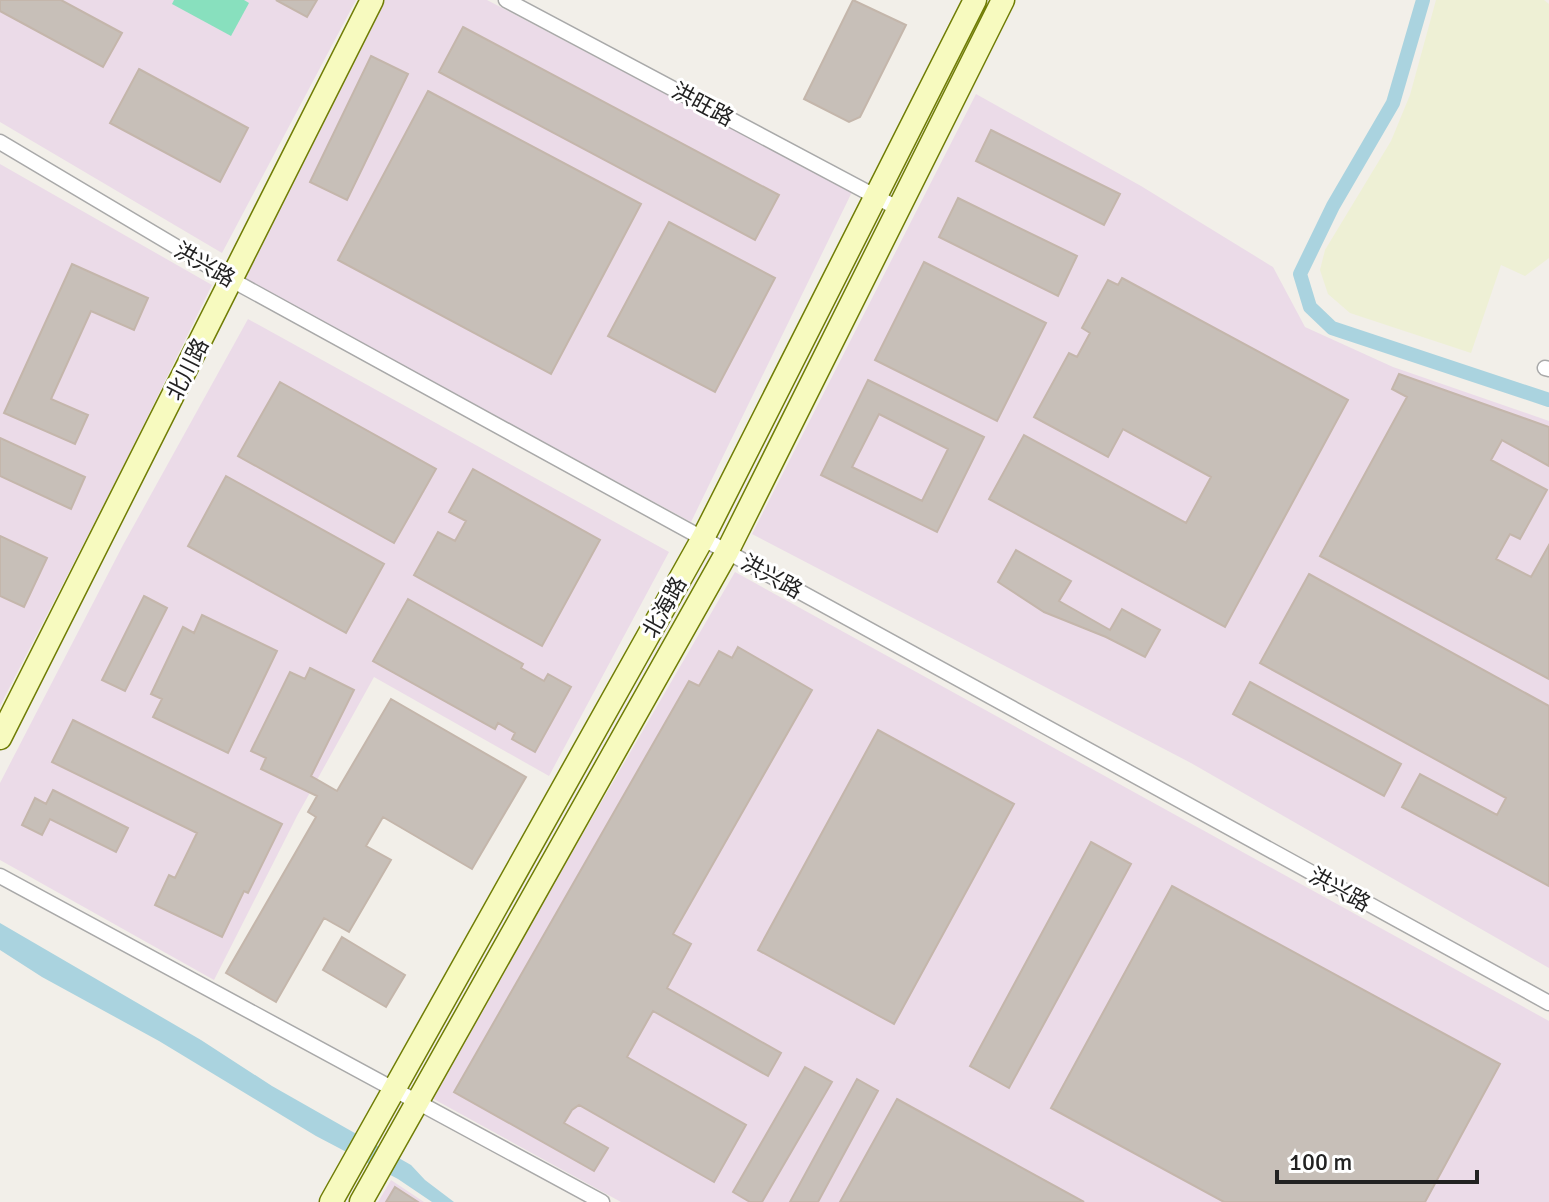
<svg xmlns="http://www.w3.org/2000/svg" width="1549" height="1202" viewBox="0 0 1549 1202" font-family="Signika,'Noto Sans SC',sans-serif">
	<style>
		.industrial { fill: #ebdbe8 }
		.farmland { fill: #eef0d5 }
		.pitch { fill: #88e0be }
		.water { fill: #aad3df }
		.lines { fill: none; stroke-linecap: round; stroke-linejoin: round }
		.canal { stroke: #aad3df; stroke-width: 14 }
		.building { fill: #c7bfb8; stroke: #c4b6ab; stroke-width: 2; fill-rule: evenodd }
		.street-casing { stroke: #a9a9a9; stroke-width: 17 }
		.secondary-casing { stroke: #707d05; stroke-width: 25 }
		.street { stroke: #fff; stroke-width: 14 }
		.secondary { stroke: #f7fabf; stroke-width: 22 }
		.labels { text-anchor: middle; stroke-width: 6; stroke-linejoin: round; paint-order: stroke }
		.street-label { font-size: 22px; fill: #222; stroke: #fff }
	</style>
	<rect width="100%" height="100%" fill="#f2efe9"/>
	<!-- industrial -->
	<path class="industrial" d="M0 0H356L222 253 0 122Z
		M380 0H487L852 192 691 522 244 279Z
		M976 94 1141 186 1273 267 1305 327 1393 367 1549 421V968L1191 763 752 534Z
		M0 164 212 285 120 473 0 706Z
		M248 319 669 552 549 776 374 677 297 816 214 980 0 860V783L123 545Z
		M735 572 1549 1021V1202H621L430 1097Z
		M391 1180 424 1202H378Z"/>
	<!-- farmland -->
	<path class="farmland" d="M1436 0H1544L1549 4V258L1525 276 1501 265 1471 353 1350 313 1328 294 1320 270 1325 250 1391 141 1410 95Z"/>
	<!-- pitch -->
	<path class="pitch" d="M174 0H244L249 3 231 36 172 4Z"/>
	<!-- water -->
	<path class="water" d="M0 923 201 1040 272 1086 411 1165 425 1180 454 1202H432L398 1179 316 1136 159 1041 42 977 0 950Z"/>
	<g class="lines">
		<!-- canal -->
		<path class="canal" d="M1423 0 1393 103 1333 206 1300 274 1310 307 1332 328 1549 400"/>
	</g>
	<!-- building -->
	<path class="building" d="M0 0H61L122 33 103 67 0 11Z
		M276 0H317L307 17Z
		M853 0 906 25 860 117 849 122 804 99Z
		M463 27 779 195 755 240 439 72Z
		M371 56 408 74 347 200 310 182Z
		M139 69 248 128 220 182 110 123Z
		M428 91 641 204 551 374 338 260Z
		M991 130 1120 194 1104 225 976 161Z
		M958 198 1077 256 1058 296 939 237Z
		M669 222 775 278 715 392 608 336Z
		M924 262 1046 323 997 421 875 360Z
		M72 264 148 298 134 330 91 311 51 399 88 415 75 444 4 413Z
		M1122 278 1348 400 1225 627 989 499 1024 435 1186 523 1211 477 1123 429 1108 457 1034 417 1069 353 1077 357 1090 333 1082 328 1108 280 1118 285Z
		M1399 374 1549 427V466L1502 440 1491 460 1547 490 1520 539 1510 534 1496 559 1531 577 1549 545V679L1320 556 1407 397 1392 389Z
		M868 380 984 437 937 532 821 475ZM879 414 948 449 922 501 852 467Z
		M280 382 436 469 394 543 238 456Z
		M0 438 85 477 71 509 0 476Z
		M473 469 600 540 542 646 414 575 438 532 455 541 466 521 449 512Z
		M226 476 384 564 346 633 188 546Z
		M0 536 47 558 24 607 0 596Z
		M1016 550 1071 581 1059 601 1110 630 1122 609 1160 630 1145 657 1106 637 1044 612 998 582Z
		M1309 574 1549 706V886L1402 807 1420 774 1497 815 1506 798 1260 663Z
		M144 596 167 608 125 691 102 680Z
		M408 599 523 664 521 668 544 681 548 674 571 687 535 752 512 739 515 733 498 723 495 729 373 661Z
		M202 615 277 651 228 753 153 717 162 699 151 694 183 627 194 633Z
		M738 647 812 690 673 934 691 944 667 988 781 1053 768 1076 653 1011 627 1057 746 1125 714 1182 579 1105 572 1110 564 1123 608 1148 594 1171 454 1092 689 681 699 686 719 651 732 658Z
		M310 668 354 690 311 776 337 791 391 699 526 777 472 869 383 817 366 846 391 860 349 932 324 918 276 1002 226 973 316 817 308 812 317 796 261 769 266 758 251 751 290 672 305 679Z
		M1250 682 1401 764 1384 796 1233 714Z
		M73 720 282 824 248 893 244 891 222 937 155 905 169 875 175 878 197 833 52 762Z
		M878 730 1014 804 894 1024 758 950Z
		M53 790 128 828 116 852 50 819 42 835 22 825 35 798 46 804Z
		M1091 842 1131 864 1009 1088 970 1066Z
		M1172 886 1500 1064 1425 1202H1224L1051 1108Z
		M342 937 405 975 386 1007 323 970Z
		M805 1067 832 1082 762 1202H750L733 1192Z
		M857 1079 878 1091 818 1202H790Z
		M897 1099 1084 1202H840Z
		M395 1187 418 1202H386Z"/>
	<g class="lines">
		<!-- street casing -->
		<g class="street-casing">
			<path id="street" d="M506 0 899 209
				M0 142 232 280 1549 1003
				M1545 368 1549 369
				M0 876 602 1202"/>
		</g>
		<!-- secondary casing -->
		<g class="secondary-casing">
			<path id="secondary" d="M0 738 372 0
				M331 1202 703 538 975 0
				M361 1202 727 552 1003 0"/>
		</g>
		<!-- street -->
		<use href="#street" class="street"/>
		<!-- secondary -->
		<use href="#secondary" class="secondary"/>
	</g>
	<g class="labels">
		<!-- street labels -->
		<g class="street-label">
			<text transform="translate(703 104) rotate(28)" y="8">洪旺路</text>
			<text transform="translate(205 264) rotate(30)" y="8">洪兴路</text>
			<text transform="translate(187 369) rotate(-63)" y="8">北川路</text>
			<text transform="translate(772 576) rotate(29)" y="8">洪兴路</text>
			<text transform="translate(664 607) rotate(-61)" y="8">北海路</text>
			<text transform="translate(1340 889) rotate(29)" y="8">洪兴路</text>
		</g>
	</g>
	<!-- scale -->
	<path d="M1277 1170v12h200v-12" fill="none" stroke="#222222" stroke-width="4"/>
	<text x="1289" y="1170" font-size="24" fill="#222222" stroke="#ffffff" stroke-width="6" paint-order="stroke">100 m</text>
</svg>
